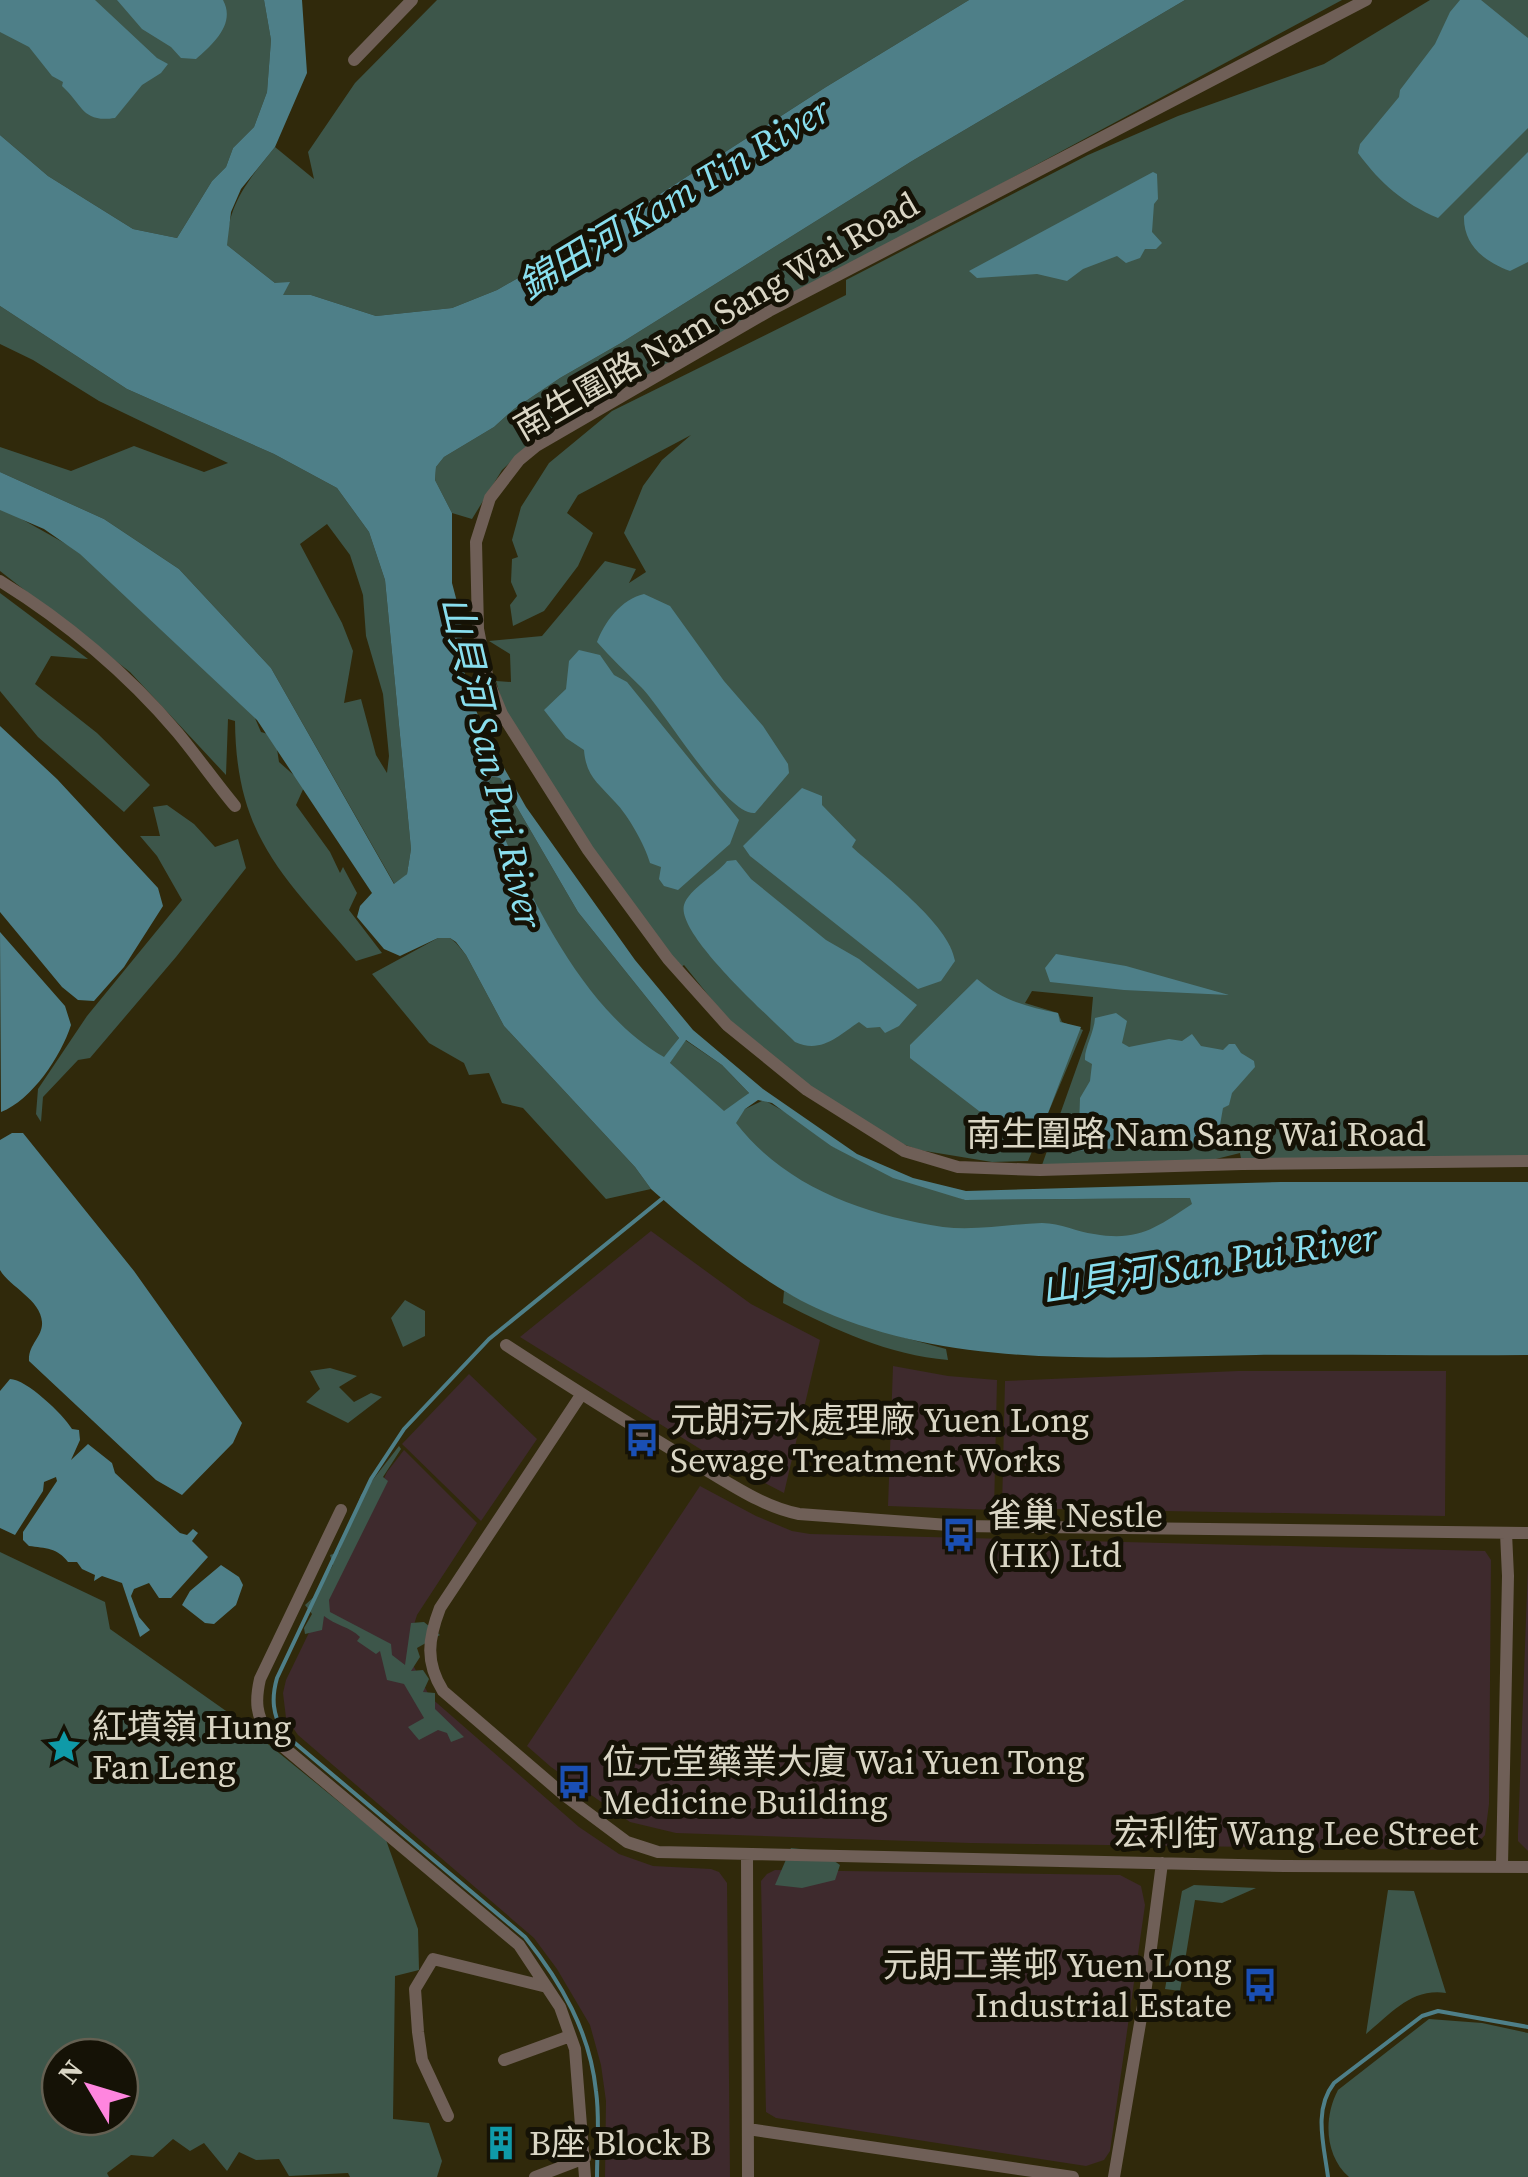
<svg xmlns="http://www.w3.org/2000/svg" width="1528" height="2177" viewBox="0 0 1528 2177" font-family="'Source Serif 4','Noto Sans TC',serif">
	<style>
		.industrial { fill: #3e2a2d }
		.green { fill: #3d564a; fill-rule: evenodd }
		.water { fill: #4e7f88; fill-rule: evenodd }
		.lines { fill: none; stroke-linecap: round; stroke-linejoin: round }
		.stream { stroke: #4e7f88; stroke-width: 4 }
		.minor { stroke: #6f5f57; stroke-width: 12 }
		.labels { text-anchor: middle; stroke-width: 10; stroke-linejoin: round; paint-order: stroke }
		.street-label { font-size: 35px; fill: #dad6c5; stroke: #151206 }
		.poi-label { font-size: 35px; fill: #dad6c5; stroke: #151206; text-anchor: start }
		.water-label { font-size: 38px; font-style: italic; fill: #89deee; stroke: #151206 }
	</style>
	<rect width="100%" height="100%" fill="#30290b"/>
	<!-- industrial -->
	<path class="industrial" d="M651 1231 751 1304 820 1340 784 1493 705 1452 520 1337Z
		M893 1366 948 1376 997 1380 994 1510 888 1506Z
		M1238 1371H1446L1445 1516 1002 1508 1005 1381Z
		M469 1374 537 1439 481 1521 402 1444Z
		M404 1450 477 1523 417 1615 412 1631 413 1665 430 1697 579 1827 619 1854 653 1866 711 1869 719 1872 727 1883 730 2177H605L606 2101 601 2065 590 2025 557 1969 534 1938 298 1735 286 1718 283 1693 286 1680 387 1472Z
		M700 1486 756 1516 792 1531 810 1534 1485 1551 1491 1560 1489 1804 1485 1835 1477 1844 1462 1850 970 1843 676 1833 630 1822 551 1767 527 1746Z
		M1528 1566V1851L1518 1841V1834Z
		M775 1870 1120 1875 1141 1886 1145 1905 1110 2151 1104 2160 1086 2166 776 2118 766 2112 761 1881 767 1874Z"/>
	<!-- green -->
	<path class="green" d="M0 0H264L271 40 267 92 254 127 233 148 226 167 212 181 177 238 133 229 48 176 0 135Z
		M437 0H969L826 87 618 221 497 290 452 308 376 316 311 295H282L289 283H275L227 245C227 204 250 178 275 147L314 179 308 152 355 83Z
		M1185 0H1342L543 431 502 470 472 519 452 513 435 480 436 467 444 457 494 427 514 409 560 378 621 343 912 161Z
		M1430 0H1528V1161L1242 1164 1240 1153 1212 1160 1042 1165 1090 1030 1093 997 1032 991 1025 1003 1058 1013 1062 1022 1083 1030 1028 1161 992 1162 919 1150 868 1131 761 1053 721 1011 684 965 674 972 587 854 506 715 496 681 511 682 510 654 489 641 542 636 605 561 636 569 629 583 646 572 624 533 643 486 662 460 691 435 578 495 567 513 593 533 578 566 544 611 513 626 510 605 517 596 511 582 512 559 518 557 512 540 521 507 549 463 612 411 846 295V280L1088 155 1178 116 1324 64Z
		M0 306 127 389 274 454 337 488 369 532 385 580 411 849 407 874 395 885 271 668 179 569 104 519 0 472V447L71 471 134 446 204 472 228 463 99 401 33 360 0 344ZM327 524 350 555 363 595 366 636 383 694 389 756 387 773 376 755 361 699 344 703 353 651 342 623 300 544Z
		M0 507 93 559 249 704 261 732 275 736 279 762 305 785 296 805 330 852 340 873 343 867 357 893 349 910 382 953 356 961C285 877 236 839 235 721L228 719 226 775 130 672 0 571Z
		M0 593 88 659 51 656 35 684 97 733 150 785 124 812 38 737 0 691Z
		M491 777 500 778 578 912 679 1038 665 1057 670 1063 685 1040 722 1065 749 1093 739 1101 735 1122 745 1109 764 1100 794 1117 831 1146 965 1200 1191 1198 1282 1182H1528L1367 1243 805 1234 561 975 487 798 486 785Z
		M167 805 194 824 215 847 238 839 246 868 176 957 90 1058 78 1060 43 1097 41 1122 36 1114 38 1089 87 1016 182 900 157 856 140 836H160L153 807Z
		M438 938H450L456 943 466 955 504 1026 635 1167 651 1189 606 1199 523 1108 502 1103 489 1073 469 1075 464 1063 429 1043 372 974Z
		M784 1291C836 1318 889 1334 946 1349L948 1360C889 1355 835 1330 783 1303Z
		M405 1300 425 1311V1336L403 1347 391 1318Z
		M330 1368 357 1376 339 1387 354 1402 371 1393 382 1397 348 1423 306 1402 320 1389 310 1371Z
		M399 1446 401 1449 383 1477 388 1481 329 1600 330 1612 391 1644 392 1655 405 1665 411 1623 424 1622 440 1635 417 1648 420 1657 411 1671 423 1670 429 1679 423 1692 435 1693V1709L464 1737 451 1742 447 1733 438 1730 419 1740 408 1727 424 1718 404 1684 387 1680 380 1651 376 1654 357 1641 360 1637C350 1627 335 1625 324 1616L322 1630 305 1634 304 1628 312 1614 305 1605 316 1595 333 1565 330 1555 339 1552 361 1495Z
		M0 1552 105 1602 110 1629 236 1718 386 1840 418 1929 419 1970 395 1976 393 2119 429 2123 442 2161 437 2177H350L348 2173 289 2176 279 2159 256 2160 239 2152 227 2171 204 2143 190 2151 173 2139 153 2157 131 2155 107 2173 109 2177H0ZM60 2057H120V2117H60Z
		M791 1848 820 1851 840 1865 835 1880 802 1888 775 1885Z
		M1194 1885 1256 1888 1222 1903 1195 1900 1180 1991 1165 1989 1182 1891Z
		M1388 1890 1414 1891 1446 1993C1411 1988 1392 2013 1366 2034Z
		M1429 2019 1482 2023 1528 2033V2177H1349C1325 2156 1323 2118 1338 2090Z"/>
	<!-- water -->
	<path class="water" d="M0 0H95L157 58 168 64 161 73 142 85 115 118C82 123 83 105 62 86L63 82 52 76 29 47 0 32Z
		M117 0H223C236 24 213 44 196 59L181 58 171 47 142 29Z
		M264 0H302L307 73 275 147 241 189 231 212 227 245 275 283 290 282 283 295H311L376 316 452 308 497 290 618 221 826 87 969 0H1185L912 161 621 343 560 378 514 409 494 427 444 457 436 467 435 480 452 513V583L461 617 463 666 469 692 486 736 526 807 635 960 693 1030 763 1089 857 1154 913 1178 966 1191 1282 1182H1528V1355C1437 1356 1346 1354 1256 1355 1111 1357 959 1370 823 1311 768 1288 696 1229 651 1189L635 1167 504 1026 466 955 456 942 450 938H438L400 956 384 949 357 917 360 906 372 893 257 720 80 554 44 529 0 510V472L104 519 179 569 271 668 394 884 407 874 411 849 385 580 369 532 337 488 274 454 127 389 0 306V135L48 176 133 229 177 238 212 181 226 167 233 148 254 127 267 92 271 40ZM492 777 500 778 578 912 679 1038 664 1057C579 1009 524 884 487 798L486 785ZM686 1040 722 1065 749 1093 724 1111 670 1063ZM758 1100 772 1103 831 1146 893 1178 965 1200 1190 1198 1192 1204C1157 1227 1139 1242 1094 1234 1077 1232 1061 1223 1042 1223 1009 1224 976 1231 943 1227 865 1215 785 1187 736 1123L745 1109Z
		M1460 0H1481L1528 38V128L1438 218C1403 203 1381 184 1358 153L1360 144 1399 97 1400 90 1435 44 1450 12Z
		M1528 152V262L1510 271C1485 262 1463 245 1464 216Z
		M1153 172 1157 174 1158 199 1154 204 1152 232 1162 243 1156 249H1145L1140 258 1126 263 1117 256 1083 269 1067 281 1037 274 977 278 969 271Z
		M644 594 670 606 724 681 763 726 788 764 789 773 755 813C726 816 664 710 641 687 626 672 611 658 597 642 604 623 621 599 644 594Z
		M579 650 600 655 614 675 627 682 739 820 730 844 678 890 664 886 659 879 661 867 650 863C645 845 628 815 615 802 598 783 586 776 584 750L566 738 544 710 566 689 569 661Z
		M0 726 57 779 158 888 163 906 124 967 94 1001 78 1000 62 987 0 912Z
		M802 788 822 796V805L856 840 852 847C880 873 950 924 955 961L941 981 918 989 750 856 743 846Z
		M736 860 751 879 826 940 859 959 917 1005 899 1026 885 1033 880 1027 867 1028 859 1022C838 1036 821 1054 795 1042 774 1021 676 935 684 905 689 889 716 875 727 861Z
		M0 932 65 1006 71 1025C61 1056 32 1100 1 1112Z
		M1056 954 1126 966 1229 995 1124 990 1050 982 1045 968Z
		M977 979C1002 1000 1026 1007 1058 1013L1060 1022 1081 1027 1038 1139 1025 1137 1008 1122 979 1111 910 1058V1045Z
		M1116 1013 1127 1021 1122 1043 1129 1047 1169 1039 1182 1041 1192 1034 1201 1046 1223 1050 1229 1044H1235L1241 1053 1254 1061 1255 1067 1232 1093 1229 1105 1223 1108 1217 1142 1072 1151 1063 1148 1065 1138 1079 1128 1080 1098 1090 1081 1092 1064 1085 1060C1084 1049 1094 1033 1095 1018Z
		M12 1133H23L134 1271 242 1423 233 1443 182 1495 156 1480 29 1361C28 1344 43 1337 42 1322 41 1300 10 1287 0 1270V1140Z
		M10 1379C26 1379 63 1414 72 1429L79 1430 80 1440 71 1460 88 1444 112 1463 115 1473 180 1533 187 1535 193 1529 198 1533 192 1541 208 1557 171 1598H159L149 1583 134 1589 131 1596 139 1617 150 1630 140 1637 122 1583 102 1576 94 1581 95 1575 82 1569 77 1562H68C58 1548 45 1548 29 1546L23 1540V1532L57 1481 56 1477 44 1482 43 1491 15 1535 0 1528V1391Z
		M221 1565 239 1577 243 1585 236 1605 214 1624 205 1623 182 1605 190 1591Z"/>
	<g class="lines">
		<!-- stream -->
		<path class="stream" d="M597 2177C597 2149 600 2119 596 2091 590 2032 561 1982 525 1937L283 1733C273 1714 271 1699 277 1678L371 1479 404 1429 489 1339 663 1198
			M1328 2177C1324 2145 1313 2110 1334 2083L1422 2016 1438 2011 1528 2027"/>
		<!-- minor -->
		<path class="minor" d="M1366 0 769 311 536 446 519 460 490 498 476 542 478 629 488 680 502 714 588 850 668 959 727 1025 807 1090 904 1151 958 1167 1040 1170 1242 1164 1528 1161
			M354 60 412 0
			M0 581C65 621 128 674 177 732 197 756 215 782 235 806
			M506 1345C569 1386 632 1426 696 1464 728 1482 762 1507 799 1514L962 1526 1528 1533
			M581 1395 440 1608C428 1639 425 1662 443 1691L564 1795 627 1842 658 1852 1284 1866 1528 1867
			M341 1510 260 1679C255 1701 256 1715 268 1734L519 1945 560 2007 575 2049 585 2177
			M747 1855 748 2177
			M1502 1865 1508 1576 1506 1533
			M504 2060 570 2036
			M448 2116 422 2060 418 2032 415 1989 433 1959 547 1987
			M748 2129 1073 2177
			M535 2177 585 2158
			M1114 2177 1145 1994 1162 1863"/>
	</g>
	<!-- icons -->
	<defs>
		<g id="bus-bare" transform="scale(2.7)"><path d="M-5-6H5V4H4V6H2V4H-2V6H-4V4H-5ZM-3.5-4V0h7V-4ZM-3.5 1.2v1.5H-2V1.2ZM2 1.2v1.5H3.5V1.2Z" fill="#1a4fb4" stroke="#151206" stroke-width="2.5" paint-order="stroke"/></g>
		<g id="sight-bare" transform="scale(2.7)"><path d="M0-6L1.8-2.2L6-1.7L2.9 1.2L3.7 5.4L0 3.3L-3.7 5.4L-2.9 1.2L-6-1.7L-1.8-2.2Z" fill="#0f9aa8" stroke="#151206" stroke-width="2.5" paint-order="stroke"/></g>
		<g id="building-bare" transform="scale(2.7)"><path d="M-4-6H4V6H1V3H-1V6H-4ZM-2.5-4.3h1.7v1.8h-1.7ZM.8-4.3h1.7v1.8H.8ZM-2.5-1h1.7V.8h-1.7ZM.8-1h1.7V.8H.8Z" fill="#0f9aa8" stroke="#151206" stroke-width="2.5" paint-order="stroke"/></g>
	</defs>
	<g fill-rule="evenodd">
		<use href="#bus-bare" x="642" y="1440"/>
		<use href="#bus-bare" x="959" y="1535"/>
		<use href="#sight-bare" x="64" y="1747"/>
		<use href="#bus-bare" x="574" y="1782"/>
		<use href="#bus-bare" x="1260" y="1985"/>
		<use href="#building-bare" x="501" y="2143"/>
	</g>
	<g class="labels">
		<!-- street labels -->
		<g class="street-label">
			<text transform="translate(716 316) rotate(-30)" y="12">南生圍路 Nam Sang Wai Road</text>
			<text x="1196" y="1146">南生圍路 Nam Sang Wai Road</text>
			<text x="1296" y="1845">宏利街 Wang Lee Street</text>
		</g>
		<!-- poi labels -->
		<g class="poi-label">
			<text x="670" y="1432">元朗污水處理廠 Yuen Long<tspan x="670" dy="40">Sewage Treatment Works</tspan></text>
			<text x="987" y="1527">雀巢 Nestle<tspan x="987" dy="40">(HK) Ltd</tspan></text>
			<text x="92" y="1739">紅墳嶺 Hung<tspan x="92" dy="40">Fan Leng</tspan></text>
			<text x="602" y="1774">位元堂藥業大廈 Wai Yuen Tong<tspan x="602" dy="40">Medicine Building</tspan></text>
			<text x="1232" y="1977" text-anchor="end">元朗工業邨 Yuen Long<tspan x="1232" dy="40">Industrial Estate</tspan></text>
			<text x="529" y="2155">B座 Block B</text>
		</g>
		<!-- water labels -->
		<g class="water-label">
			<text transform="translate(674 198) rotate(-31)" y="13">錦田河 Kam Tin River</text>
			<text transform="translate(492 762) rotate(77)" y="13">山貝河 San Pui River</text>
			<text transform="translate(1209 1263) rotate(-9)" y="13">山貝河 San Pui River</text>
		</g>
	</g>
	<!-- north arrow -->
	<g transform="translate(90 2087) rotate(308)"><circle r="48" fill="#151206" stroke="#646052" stroke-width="2.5"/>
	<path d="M0-8L18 38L0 25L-18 38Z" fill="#ff85df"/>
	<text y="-15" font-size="28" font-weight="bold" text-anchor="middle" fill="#dad6c5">N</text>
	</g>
</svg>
